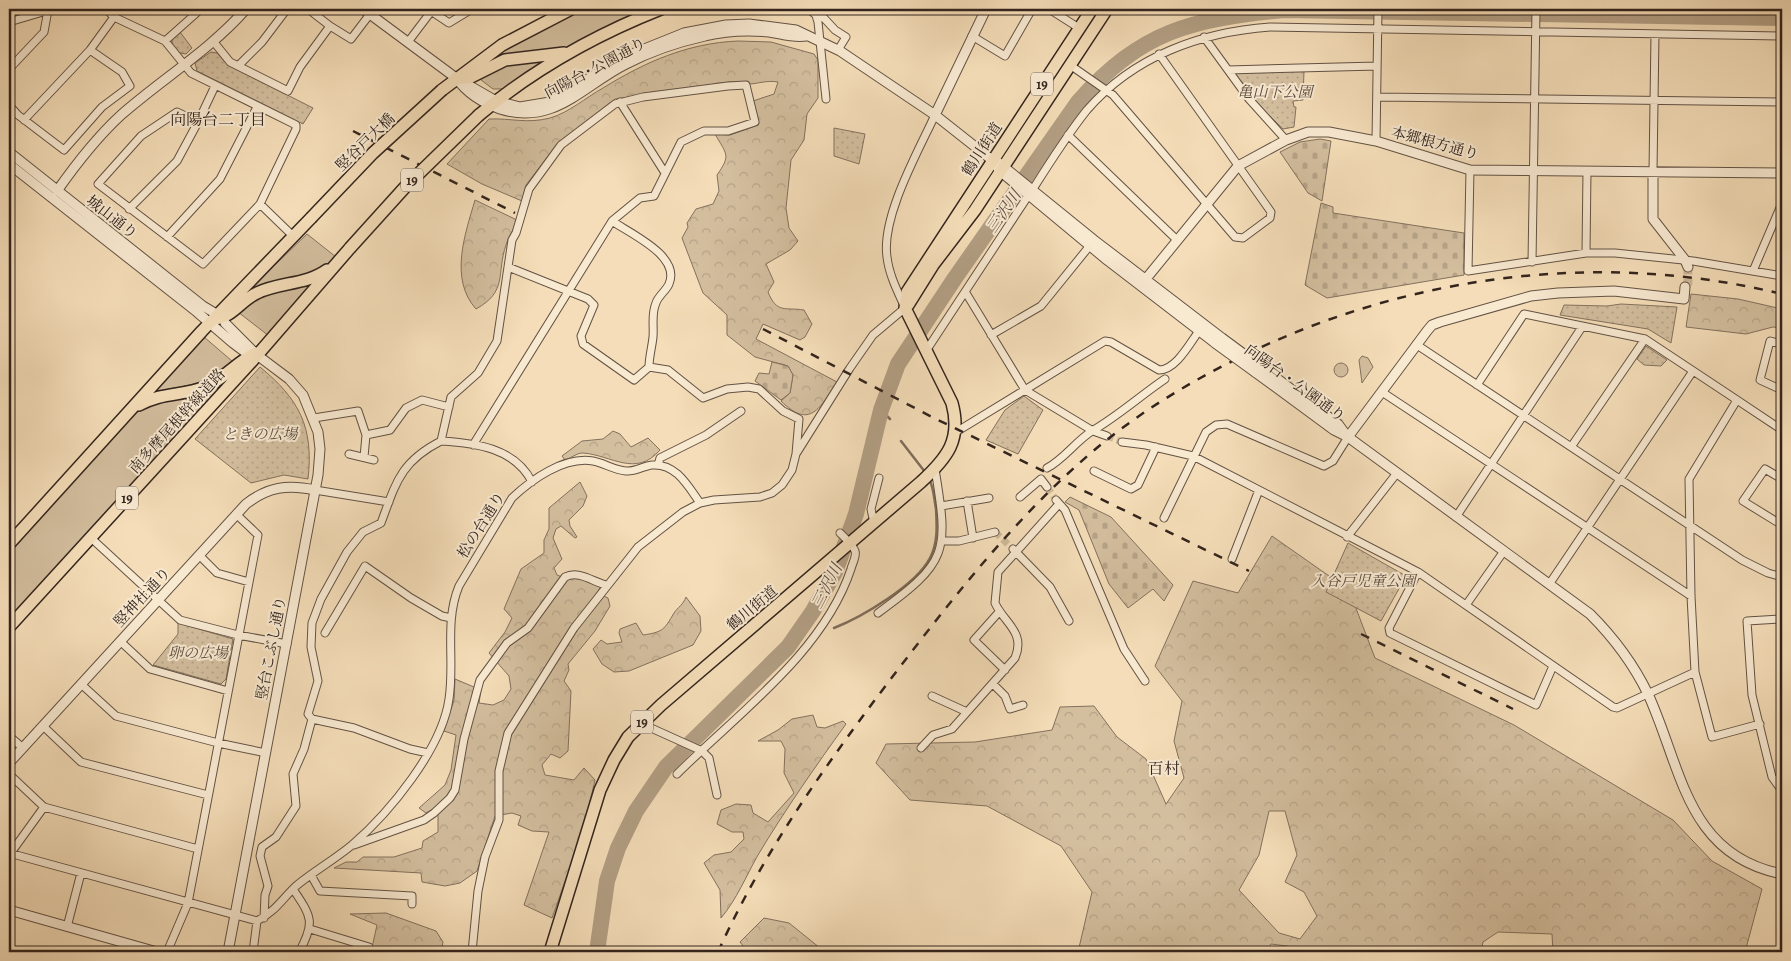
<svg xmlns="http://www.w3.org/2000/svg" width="1791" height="961" viewBox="0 0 1791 961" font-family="Alegreya,'Noto Serif JP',serif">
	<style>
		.green { fill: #d3be9e; stroke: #83715e }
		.forest { fill: url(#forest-crowns); stroke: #83715e; fill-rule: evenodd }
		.cemetery { fill: url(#cemetery-stones); stroke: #83715e }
		.park { fill: url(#park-dots); stroke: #83715e }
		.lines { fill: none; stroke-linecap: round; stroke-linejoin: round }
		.stream { stroke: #7f6d5a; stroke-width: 2.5 }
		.river { stroke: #b29e83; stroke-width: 16 }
		.minor-tunnel { stroke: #cdb899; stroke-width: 7; stroke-dasharray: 7 3.5; stroke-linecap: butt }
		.tertiary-tunnel { stroke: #cdb899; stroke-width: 9; stroke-dasharray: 9 4.5; stroke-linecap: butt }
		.minor-casing { stroke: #635244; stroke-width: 9 }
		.tertiary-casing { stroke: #635244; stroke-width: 11 }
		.primary-casing { stroke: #33241d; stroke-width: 14 }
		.minor { stroke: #f8e9d1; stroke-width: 7 }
		.tertiary { stroke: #f8e9d1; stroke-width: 9 }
		.primary { stroke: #f4ddb8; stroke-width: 11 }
		.rail { stroke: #33241d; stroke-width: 2.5; stroke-dasharray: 9 9; stroke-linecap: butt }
		.tertiary-bridge-casing { stroke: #635244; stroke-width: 11; stroke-linecap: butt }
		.primary-bridge-casing { stroke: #33241d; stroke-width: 14; stroke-linecap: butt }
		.tertiary-bridge { stroke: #f8e9d1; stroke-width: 9 }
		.primary-bridge { stroke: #f4ddb8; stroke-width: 11 }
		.labels { text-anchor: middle; stroke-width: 4; stroke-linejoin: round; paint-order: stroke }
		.shield { fill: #f8e9d1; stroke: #6e5f53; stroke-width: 1 }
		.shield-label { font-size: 14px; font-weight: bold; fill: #33241d }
		.street-label { font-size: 15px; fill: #33241d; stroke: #f8e9d1 }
		.park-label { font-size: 15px; font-style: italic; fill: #5b4a3d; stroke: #f8e9d1 }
		.neighbourhood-label { font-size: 16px; fill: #33241d; stroke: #f8e9d1 }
		.water-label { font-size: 16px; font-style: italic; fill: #5f4f41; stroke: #f8e9d1 }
	</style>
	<defs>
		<pattern id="forest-crowns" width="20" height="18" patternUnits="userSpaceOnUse" patternTransform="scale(1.25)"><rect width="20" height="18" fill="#d3be9e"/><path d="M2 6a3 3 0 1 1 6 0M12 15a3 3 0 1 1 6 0" fill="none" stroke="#b6a388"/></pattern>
		<pattern id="cemetery-stones" width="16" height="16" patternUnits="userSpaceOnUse" patternTransform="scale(1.25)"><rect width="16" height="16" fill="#d3be9e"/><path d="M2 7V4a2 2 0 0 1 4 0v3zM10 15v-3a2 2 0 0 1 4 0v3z" fill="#b6a388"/></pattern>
		<pattern id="park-dots" width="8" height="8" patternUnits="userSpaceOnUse" patternTransform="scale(1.25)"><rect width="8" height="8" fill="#d3be9e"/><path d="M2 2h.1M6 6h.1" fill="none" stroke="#b6a388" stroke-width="1.8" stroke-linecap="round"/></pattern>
	</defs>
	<rect width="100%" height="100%" fill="#f4ddb8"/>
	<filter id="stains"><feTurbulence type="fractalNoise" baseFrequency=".004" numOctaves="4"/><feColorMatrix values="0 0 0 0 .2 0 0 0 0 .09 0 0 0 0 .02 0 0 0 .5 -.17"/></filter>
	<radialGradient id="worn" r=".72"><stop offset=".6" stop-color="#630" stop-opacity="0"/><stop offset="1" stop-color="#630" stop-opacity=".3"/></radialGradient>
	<!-- green -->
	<path class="green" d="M581 9H649L622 19 561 50 487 63 500 52Z
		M545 61 506 89H493L481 80V76C502 64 521 62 545 61Z
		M307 234 336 257C312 280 276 285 244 295Z
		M316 282 269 336 238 312C262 292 287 288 316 282Z
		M204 337 232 361C203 388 189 384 154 392Z
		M1362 356 1368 358 1373 367 1362 383 1359 360Z
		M1334 370a7 7 0 1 1 14 0a7 7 0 1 1-14 0Z
		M232 376 9 618V552L137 412 151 404Z"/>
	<!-- forest -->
	<path class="forest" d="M738 41 771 42 814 54 818 60V98L807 114 804 140 791 160 786 208 789 228 798 241 790 250 766 264 774 282 768 292C777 314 785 307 804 310L812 324 805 337 800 340 763 324 756 339 837 382C820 408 810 430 781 401L790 393 793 375 788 366 755 357 727 335V315L703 293 682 238 688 227 687 223 696 209 713 204 719 191 717 175C731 155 727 155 715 134L730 135 758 125 753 101 774 94 778 82C766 80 757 84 749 84 742 83 736 81 729 82L615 99 558 143 526 185 522 201 482 184 447 164 489 119C511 118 527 124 550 118 570 112 585 98 603 88 645 62 688 43 738 41Z
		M475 200 517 220C515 230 508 235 506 245 496 275 508 291 476 309 449 279 465 234 475 200Z
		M1691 294 1738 299 1782 309V328L1773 327 1746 334 1686 327Z
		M613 431 620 434 631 447 648 438 660 450C636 478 611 455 583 453 576 453 572 458 565 460L562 456 582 441 603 439Z
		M580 482 587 496 583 506 569 520 570 526 577 537 575 538 561 526 556 529 553 538 562 559 554 568 557 575 567 579 576 576 601 586 597 593 608 598 610 606 595 631 568 664 569 670 564 681 571 691 568 751 560 758 551 754 542 765 545 775 574 780 584 768 595 780 583 831 552 918 524 905 549 832 532 831 518 825 521 816 512 813 495 816 477 871 460 883 445 886 422 882 421 873 334 868 346 862H357L363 857H394L422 848 423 841 438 832V813L436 808 426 813 419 808 445 785 451 770 456 735 444 731 454 700 455 679 481 690 479 703 493 705 504 700 511 689 509 676 489 653 505 632 512 618 504 609 521 569 544 553V540L549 529V508Z
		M1272 536 1349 590 1375 658 1514 725 1673 820 1712 861 1762 889 1745 952H1553L1552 934 1498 932 1483 942 1481 952H1297L1294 947 1271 944 1265 952H1078L1092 892 1061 846 987 806 910 800 876 763 886 744 975 742 1052 730 1060 707 1094 706 1117 737 1146 759 1166 804 1184 778 1174 741 1182 701 1155 666 1193 581 1238 593ZM1269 811H1285L1297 855 1285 882 1304 892 1317 916 1300 939 1279 933 1239 890 1259 855Z
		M686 597 700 616 701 631 693 645 629 671 614 672 602 664 593 649 601 640 607 644 622 642 619 633 620 629 636 623 643 635C663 632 664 630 674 613 678 607 683 605 686 597Z
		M813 715 817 727 825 728 843 721 846 724C815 767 785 810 758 855 746 876 737 899 721 918L720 890 704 863 714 855 731 852 744 839 743 832H732L717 824 721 810 736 804 751 805 753 813 768 822 794 793 784 773 785 749 781 741H758L778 730 792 719Z
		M386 913 436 931 443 942 441 952H371L377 925 350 914Z
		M764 918 789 923 825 952H748L740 942Z"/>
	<!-- cemetery -->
	<path class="cemetery" d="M1320 139 1331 141 1322 201 1308 193 1280 152 1300 142Z
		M1321 203 1333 207V213L1464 233V275L1327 298 1305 285Z
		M772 362 788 366 793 375 790 393 781 400 755 381 759 373 769 374Z
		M1070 497 1111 517 1173 585 1164 601 1153 589 1128 608 1109 584 1079 510 1065 502Z"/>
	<!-- park -->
	<path class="park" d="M180 32 192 48 186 54 180 53 172 45V39Z
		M211 52 217 53 228 65 313 108 303 124 197 71 195 63Z
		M1304 71 1303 100 1293 101 1294 107H1296L1294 127 1283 129 1252 98 1235 76 1238 72Z
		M834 128 865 134 859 164 834 156Z
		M1621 304 1677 307 1671 343 1648 329 1560 315 1564 305 1607 306Z
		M1646 346 1667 360 1661 366 1644 365 1637 359Z
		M260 367C299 399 314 427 308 479L284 475 251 483 195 439Z
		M1024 396 1043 410 1018 454 986 440 1005 410Z
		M1348 543 1406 576 1381 621 1326 592Z
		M178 623 233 639 226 679 221 684 153 665 178 634Z"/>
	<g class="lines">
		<!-- stream -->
		<path class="stream" d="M881 410 890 419
			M901 441 925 472
			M834 628C862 617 916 585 930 558 938 543 937 526 936 509 934 499 934 488 929 479"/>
		<!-- river -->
		<path class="river" d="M597 952 607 881 618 848 636 811 666 767 788 647 813 611 835 572 856 514 881 410 898 364 955 278 1078 102C1142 30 1192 19 1284 10L1782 18"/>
		<!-- minor-tunnel -->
		<path class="minor-tunnel" d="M1107 436 1122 442
			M1047 487 1056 500
			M995 532 1012 548"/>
		<!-- tertiary-tunnel -->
		<path class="tertiary-tunnel" d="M1685 287 1688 283V267"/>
		<!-- minor casing -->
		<g class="minor-casing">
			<path id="minor" d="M106 9 114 17 165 41 191 73 296 125V129L260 204 203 264 98 184 141 136 177 112 198 122 215 86
				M308 9 330 26
				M428 9 449 23 472 9
				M809 9 816 15 818 22 826 99
				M1049 9 1079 28
				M817 19 822 16 835 30 846 37 838 50
				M9 22 53 9
				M972 36 1005 56 1032 9
				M1204 37 1249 99 1286 140
				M165 41 201 9
				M213 41 230 62 288 91 300 67 330 26 351 39 370 14
				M408 42 433 9
				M1070 65 1113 95 1235 237 1243 238 1270 218 1271 212 1159 54
				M238 66 262 42 287 9
				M9 69 44 32 48 10
				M1228 70 1377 66
				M1377 97 1782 102
				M620 102 665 173
				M9 105 18 115 64 150 102 107 130 86 122 72 90 50
				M24 120 90 50 114 17
				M1068 135 1177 240
				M1376 141 1378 9
				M1470 170 1468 271 1586 253H1615L1693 261 1782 276
				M1653 171 1655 34
				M1033 189C1050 162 1067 135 1087 110 1134 56 1201 32 1270 27L1782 36
				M260 204 293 236
				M129 209 177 161 198 122
				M167 237 220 179 257 107
				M1586 253 1587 171
				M1532 262 1536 9
				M508 267 588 299 594 305 581 336 583 344 634 380 649 367C649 357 652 347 653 337 654 325 651 314 656 303 658 296 666 291 669 284 681 256 631 234 612 221
				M1753 271 1782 203
				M966 293 1025 390 1093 431 1107 436
				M991 335 1041 306 1092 243
				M1782 344 1770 341 1760 380 1782 390
				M1417 345 1742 560 1768 573 1782 577
				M926 351 1028 196
				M649 367 668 370 703 398 727 389 748 387 759 389 783 411 799 419 796 454
				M1382 392 1691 596
				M1737 400 1782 430
				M314 418 358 411 366 435 364 457
				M956 432 1105 341 1111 342 1159 370C1176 370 1190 343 1199 331
				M366 435 390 430 406 408 422 400 449 407
				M441 441 451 397 478 373 497 341 512 240 516 233 529 189 561 145 615 104 643 97 728 86 746 85 755 122 728 131H704L681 142 654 196 640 198 612 221 473 445
				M1122 442 1146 445 1193 456 1418 572 1613 707 1617 708 1695 672 1691 596 1689 479 1737 400 1645 339 1524 314 1477 385
				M1571 447 1645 339
				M349 454 374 460
				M658 465 660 458 706 435 741 411
				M1047 468C1064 459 1075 442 1092 431 1118 416 1140 396 1165 379
				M1094 471 1131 489 1138 485 1156 447
				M1782 479 1765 469 1743 501 1782 525
				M315 490 389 502
				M1020 497 1041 479 1047 487
				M1056 500 1065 510 1124 649 1145 681
				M967 501 973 538
				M941 506 989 498
				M1456 517 1582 327
				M1164 518 1206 432 1216 425 1227 424 1324 466 1333 461 1348 437
				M874 523 871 509 879 478
				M1347 537 1397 473
				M91 538 180 620 238 635 287 644
				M942 541H959L995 532
				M1013 549 1050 587 1069 621
				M199 555 217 573 249 582
				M1232 559 1259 490
				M1418 572 1389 628 1390 633 1536 705 1553 666
				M1550 583 1693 371
				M1466 605 1504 551
				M999 612 974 640 1005 670
				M878 613C948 562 949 553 935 469
				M1782 619 1747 621 1752 695 1772 777 1782 791
				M325 633 365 566 411 598 442 616 451 618
				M120 641 150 669 228 691
				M1695 672 1712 737 1760 724
				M81 684 116 716 218 743 266 753
				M993 684 1005 696 1010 709 1023 705
				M932 696 967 712
				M312 719 354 728 410 749 428 753
				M640 723 702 751 709 758 717 795
				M43 726 81 762 208 795
				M9 736 23 748
				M921 748 933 735 952 729 1015 658C1026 632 1004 623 995 603L998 572 1059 504
				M9 774 44 807 198 849
				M677 774C737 714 823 653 851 569 852 564 857 556 855 551 853 545 845 538 840 533
				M354 845 424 820 434 813 450 798 455 790 464 739 480 680 507 643 528 628 565 577C579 570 593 582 606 585
				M9 853 257 921C276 911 282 899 296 886 314 871 334 860 352 845 389 813 442 749 449 699 455 661 444 622 459 586L512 498C531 480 564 456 593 461 604 463 614 470 626 471 635 472 643 466 652 465 676 463 688 486 700 503
				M10 854 44 807
				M311 875 320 891 412 896V904
				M293 889C311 916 316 922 299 952
				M264 918 265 895 268 886 260 856 262 847 276 837 296 806 293 774 304 749 312 719 308 714 318 681 311 647 312 623 321 599 347 552 363 532 381 523C396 483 400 462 441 441 476 443 515 448 532 482
				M67 927 81 873
				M310 929 369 947
				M167 952 188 903 258 535 236 514
				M253 952 257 921
				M472 952 478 891 485 857 499 820V771L508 733 574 628 638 547 683 512 700 503 714 500 760 497 772 493 782 485 792 470 796 454 850 368 873 335 905 308C898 292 889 275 887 257 881 217 918 152 935 115"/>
		</g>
		<!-- tertiary casing -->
		<g class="tertiary-casing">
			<path id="tertiary" d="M363 9 456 78 496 101 520 107 550 102 622 58 684 33 726 25 749 24 796 30 840 51 935 115 992 160 1000 171 1107 260 1215 343
				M457 79C467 93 483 103 500 109 554 126 582 86 626 64 651 51 678 42 705 36 725 31 748 30 769 32 782 34 793 38 806 36
				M935 115 986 9
				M9 152 203 306 223 318
				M999 163 1094 240 1222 338
				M9 164 197 312 233 343 245 352 257 355
				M1653 171V219L1685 260 1688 267
				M57 191C76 164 97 137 121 115 162 79 210 50 246 9
				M1145 280 1238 166 1286 140 1308 132H1329L1376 141 1470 170 1782 173
				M222 313 225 323 257 355 289 379 303 395 318 432 320 449 318 475 228 952
				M1260 366 1338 424 1346 435
				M1255 372 1334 430 1348 437 1590 614C1614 638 1633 663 1648 694 1682 768 1686 855 1782 874
				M1348 437 1427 331 1432 325 1440 322 1531 296 1558 293 1614 291 1684 299 1685 287
				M9 763 246 504C268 487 287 484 315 490
				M9 910 157 952"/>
		</g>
		<!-- primary casing -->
		<g class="primary-casing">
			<path id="primary" d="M456 78H469L505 60 564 53
				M442 90 502 45 571 9
				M479 115C533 70 595 35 661 9
				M908 305 933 265 975 210 1107 9
				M214 319C232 318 241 300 257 293 280 282 306 285 327 270
				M139 405C162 392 183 396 205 387 225 379 237 361 256 353
				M9 544 202 331 311 218
				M9 627 253 360 350 248
				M550 952 600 790 614 760 628 737 661 705 921 482C947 458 962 440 952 403L905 308 907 292 1092 9"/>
		</g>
		<!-- minor -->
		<use href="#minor" class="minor"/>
		<!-- tertiary -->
		<use href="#tertiary" class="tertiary"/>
		<!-- primary -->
		<use href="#primary" class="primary"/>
		<!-- rail -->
		<path class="rail" d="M353 131 515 213
			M763 329 932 417 1249 571
			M1361 634 1513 709
			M718 952C763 852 827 763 893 676 955 595 1020 512 1098 447 1145 408 1200 376 1255 350 1420 273 1605 251 1782 294"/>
		<!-- tertiary-bridge casing -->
		<g class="tertiary-bridge-casing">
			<path id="tertiary-bridge" d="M1222 338 1260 366
				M1215 343 1255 372"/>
		</g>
		<!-- primary-bridge casing -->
		<g class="primary-bridge-casing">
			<path id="primary-bridge" d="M311 218 373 153 442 90
				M350 248 407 185 479 115"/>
		</g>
		<!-- tertiary-bridge -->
		<use href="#tertiary-bridge" class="tertiary-bridge"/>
		<!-- primary-bridge -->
		<use href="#primary-bridge" class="primary-bridge"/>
	</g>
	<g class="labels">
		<!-- shield labels -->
		<g class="shield">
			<rect x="1031" y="72.5" width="22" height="23" rx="4"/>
			<rect x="401" y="168.5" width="22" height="23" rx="4"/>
			<rect x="116" y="486.5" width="22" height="23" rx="4"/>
			<rect x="631" y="710.5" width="22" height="23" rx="4"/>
		</g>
		<g class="shield-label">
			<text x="1042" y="89">19</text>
			<text x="412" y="185">19</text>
			<text x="127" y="503">19</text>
			<text x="642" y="727">19</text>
		</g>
		<!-- street labels -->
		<g class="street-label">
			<text transform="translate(595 68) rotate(-28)" y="5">向陽台･公園通り</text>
			<text transform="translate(365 142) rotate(-44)" y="5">竪谷戸大橋</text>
			<text transform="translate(1435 143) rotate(15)" y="5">本郷根方通り</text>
			<text transform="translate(982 149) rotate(-57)" y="5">鶴川街道</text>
			<text transform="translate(112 217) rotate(38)" y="5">城山通り</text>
			<text transform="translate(1295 383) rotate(36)" y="5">向陽台・公園通り</text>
			<text transform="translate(177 421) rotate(-48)" y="5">南多摩尾根幹線道路</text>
			<text transform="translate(481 525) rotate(-58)" y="5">松の台通り</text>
			<text transform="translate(142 597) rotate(-47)" y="5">竪神社通り</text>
			<text transform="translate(752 608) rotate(-40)" y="5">鶴川街道</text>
			<text transform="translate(271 648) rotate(-79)" y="5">竪台こぶし通り</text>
		</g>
		<!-- park labels -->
		<g class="park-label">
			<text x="1275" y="97">亀山下公園</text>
			<text x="260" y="439">ときの広場</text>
			<text x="1363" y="586">入谷戸児童公園</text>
			<text x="198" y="658">卵の広場</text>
		</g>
		<!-- neighbourhood labels -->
		<g class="neighbourhood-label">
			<text x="218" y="125">向陽台二丁目</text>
			<text x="1164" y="774">百村</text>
		</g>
		<!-- water labels -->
		<g class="water-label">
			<text transform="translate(1003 211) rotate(-56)" y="6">三沢川</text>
			<text transform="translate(826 586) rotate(-63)" y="6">三沢川</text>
		</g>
	</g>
	<!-- margin -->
	<rect width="1791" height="961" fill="none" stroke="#f4ddb8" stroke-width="30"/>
	<rect x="10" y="10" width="1771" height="941" fill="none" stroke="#33241d" stroke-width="2.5"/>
	<rect x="15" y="15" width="1761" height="931" fill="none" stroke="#33241d"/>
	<rect width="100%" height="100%" filter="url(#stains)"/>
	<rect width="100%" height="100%" fill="url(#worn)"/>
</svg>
